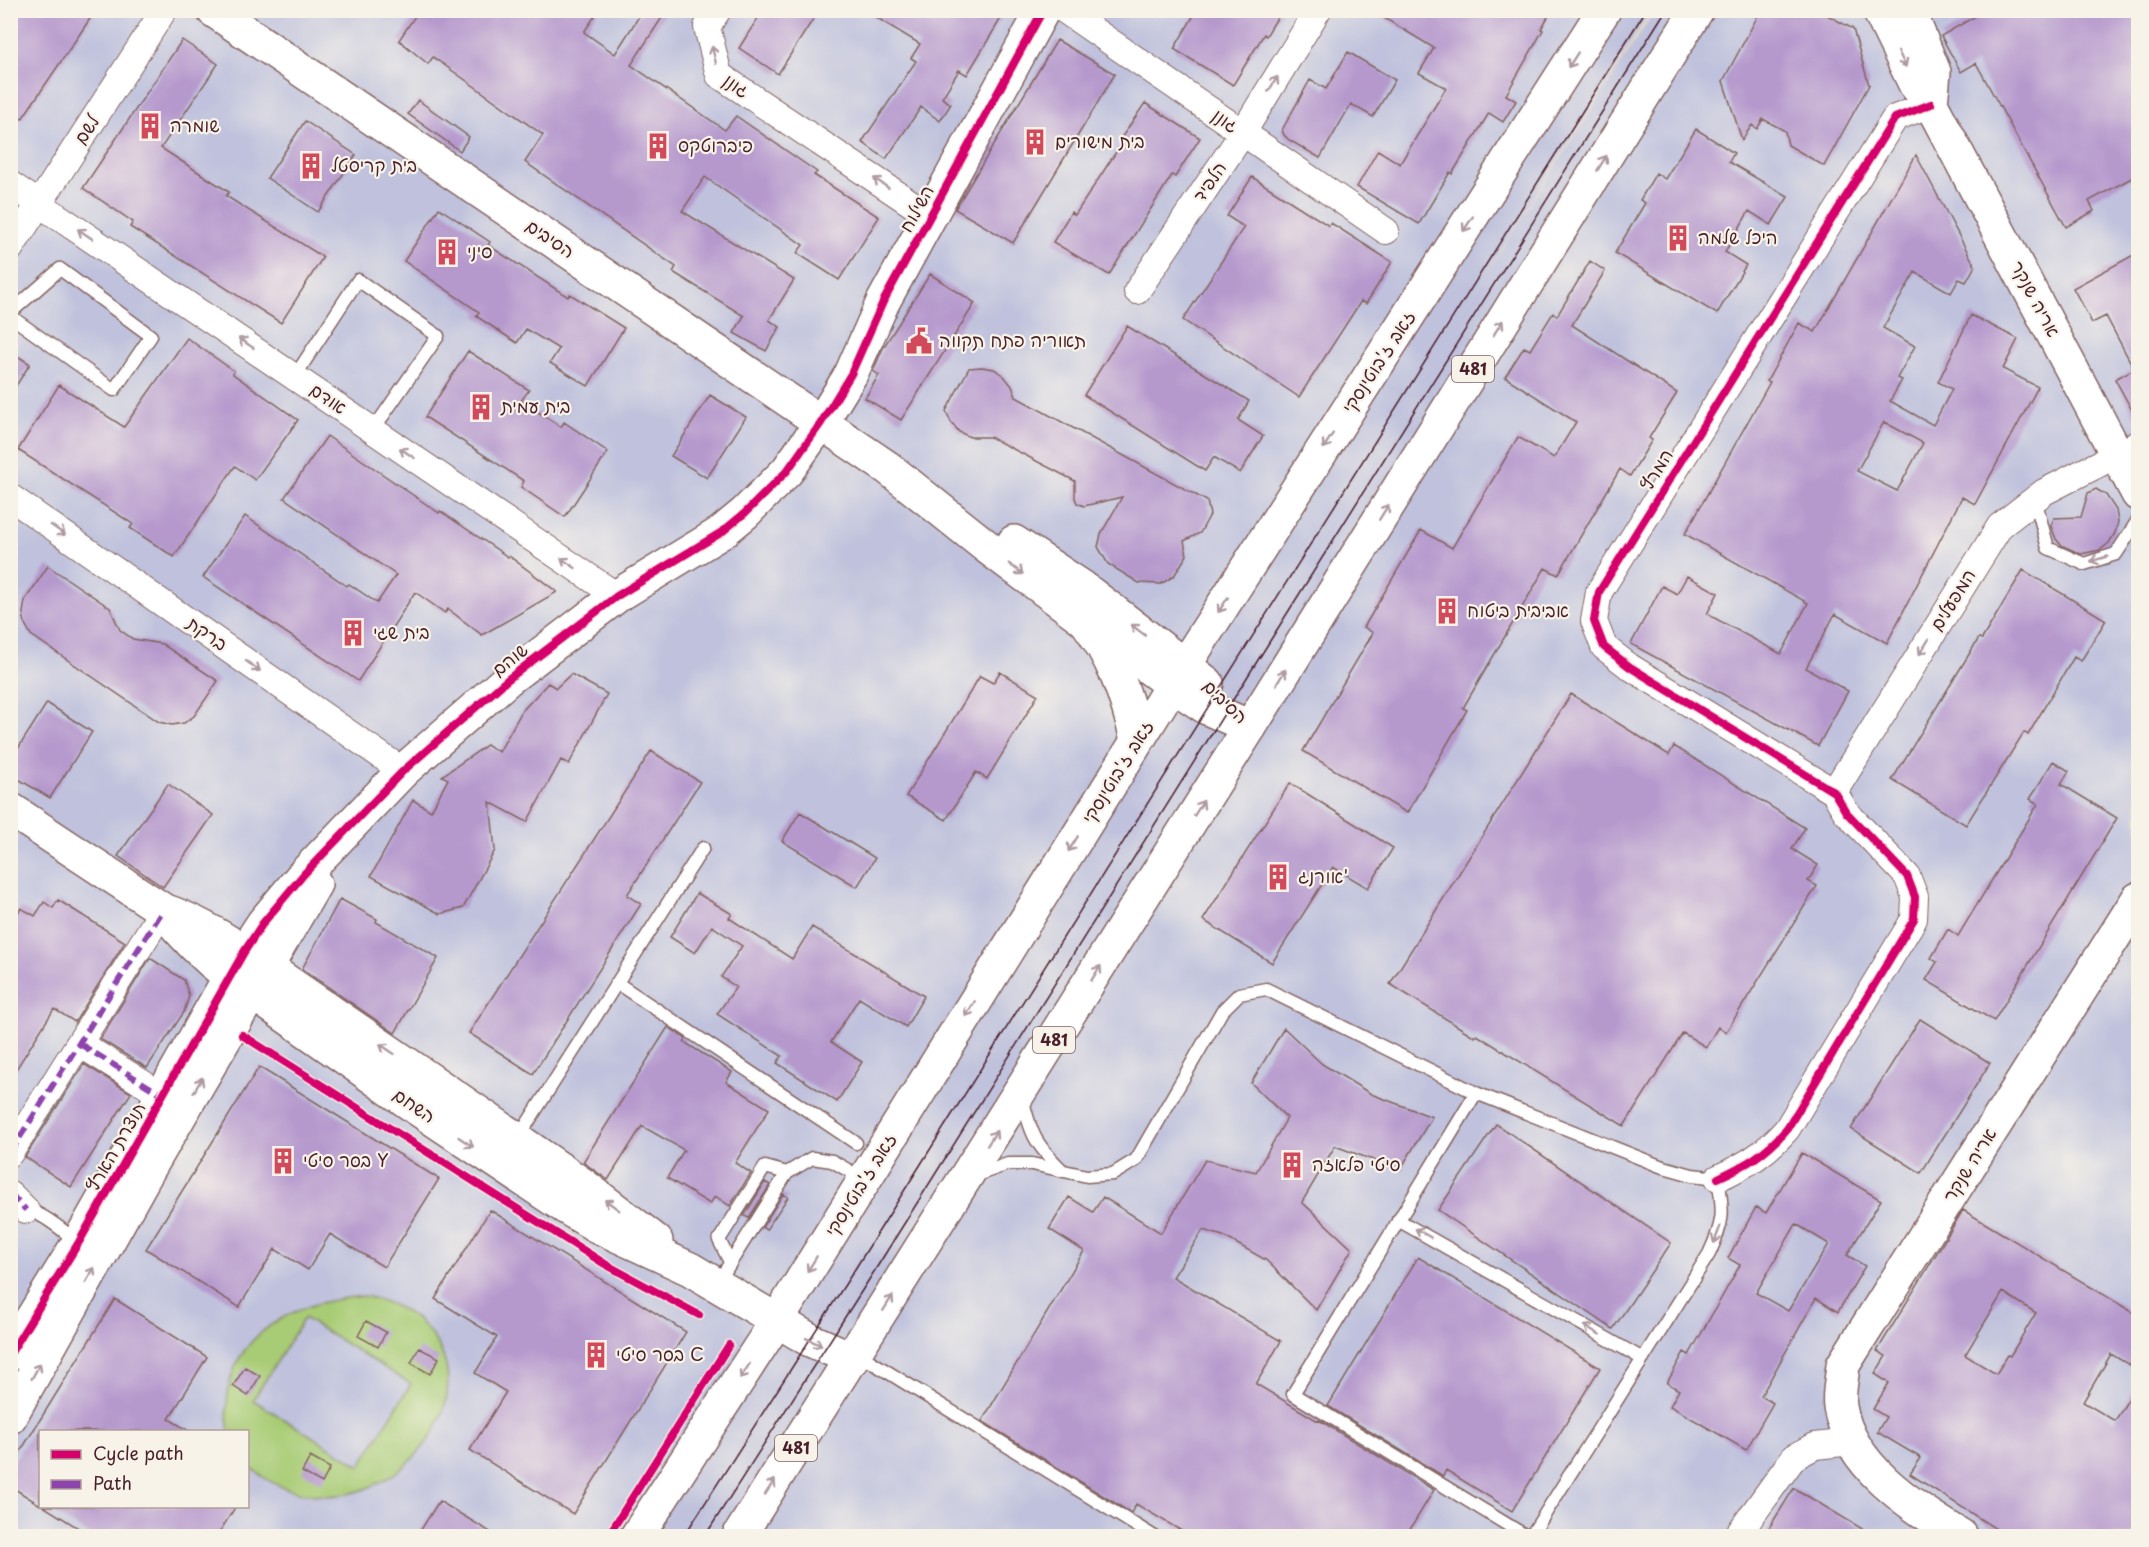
<svg xmlns="http://www.w3.org/2000/svg" width="2149" height="1547" viewBox="0 0 2149 1547" font-family="'Playpen Sans','Playpen Sans Hebrew',sans-serif">
	<style>
		.industrial { fill: #c0c2dd; fill-rule: evenodd }
		.green { fill: #a8cc75; stroke: #797650; stroke-width: 1.5; fill-rule: evenodd }
		.building { fill: #b599cd; fill-rule: evenodd }
		.lines { fill: none; stroke-linecap: round; stroke-linejoin: round }
		.lane-casing { stroke: #83635f; stroke-width: 15 }
		.street-casing { stroke: #83635f; stroke-width: 28 }
		.secondary-casing { stroke: #83635f; stroke-width: 36 }
		.primary-casing { stroke: #83635f; stroke-width: 36 }
		.lane { stroke: #fff; stroke-width: 12 }
		.street { stroke: #fff; stroke-width: 26 }
		.secondary { stroke: #fff; stroke-width: 33 }
		.primary { stroke: #fff; stroke-width: 33 }
		.tram { stroke: #4a1f2b; stroke-width: 1.5 }
		.quiet { stroke: #8e44ad; stroke-width: 6; stroke-dasharray: 12 6; stroke-linecap: butt }
		.cycleway-casing { stroke: #f7f3e8; stroke-width: 11 }
		.cycleway { stroke: #d6006c; stroke-width: 8 }
		.oneway { stroke: #ae9aa0 }
		.labels { text-anchor: middle; stroke-width: 4.5; stroke-linejoin: round; paint-order: stroke }
		.shield { fill: #f7f3e8; stroke: #7e5f64; stroke-width: 1.5 }
		.shield-label { font-size: 16px; font-weight: bold; fill: #4a1f2b }
		.street-label { font-size: 18px; fill: #4a1f2b; stroke: #f7f3e8 }
		.poi-label { font-size: 18px; fill: #4a1f2b; stroke: #f7f3e8; text-anchor: start }
	</style>
	<rect width="100%" height="100%" fill="#f7f3e8"/>
	<filter id="ink" filterUnits="userSpaceOnUse"><feTurbulence type="fractalNoise" baseFrequency=".0167" numOctaves="2"/><feDisplacementMap in="SourceGraphic" scale="12" xChannelSelector="R" yChannelSelector="G"/><feConvolveMatrix kernelMatrix="1 2 1 2 8 2 1 2 1" color-interpolation-filters="sRGB"/></filter>
	<filter id="wash" filterUnits="userSpaceOnUse"><feTurbulence type="fractalNoise" baseFrequency=".008" numOctaves="4" result="noise"/><feDisplacementMap in="SourceGraphic" scale="24" xChannelSelector="R" yChannelSelector="G"/><feGaussianBlur stdDeviation="1.35" result="paint"/><feColorMatrix in="noise" values="0 0 0 0 0 0 0 0 0 0 0 0 0 0 0 0 0 1.4 0 .05"/><feComposite in="paint" operator="in"/></filter>
	<g filter="url(#wash)">
		<rect width="100%" height="100%" fill="#ede0bf"/>
		<!-- industrial -->
		<path class="industrial" d="M11 11H1651L1455 323 1654 11H2138V1536H11ZM40 1432H248V1506H40Z"/>
		<!-- green -->
		<path class="green" d="M364 1296C392 1302 416 1313 433 1337 474 1396 423 1470 362 1490 323 1503 278 1493 248 1465V1432H229C214 1341 286 1302 364 1296ZM304 1318 411 1384 360 1466 253 1400Z"/>
		<g id="blocks">
			<!-- building -->
			<path class="building" d="M10 10H96L22 119 10 111Z
				M419 10H599L584 32 615 54 643 10H667L631 65 725 130 736 116 817 172 814 175 879 217 839 280 797 253 803 245 705 177 682 211 794 280 769 320 780 327 766 351 734 333 744 316 673 272 676 267 525 162 543 135 433 57 428 64 399 40Z
				M763 10H819L778 74 739 48Z
				M864 10H1006L967 75 959 70 942 98 951 104 940 121 921 107 886 159 862 142 916 61 911 58 920 44Z
				M1197 10H1282L1266 36 1264 34 1233 85 1174 49Z
				M1371 10H1552L1541 29 1543 30 1506 95 1516 101 1503 122 1489 113 1452 174 1450 172 1419 224 1357 187 1378 150 1400 164 1446 88 1419 73 1434 48Z
				M1761 10H1818L1853 29 1869 85 1824 166 1788 145 1785 131 1763 119 1757 129 1752 125 1742 140 1723 81Z
				M1986 10H2139V174L2089 201 2094 211 2066 227 1976 63 1961 72 1941 36Z
				M182 40 218 64 161 148 229 192 226 196 323 257 281 323 130 227 133 222 83 188Z
				M1057 40 1115 74 1013 243 955 209Z
				M1348 52 1395 80 1373 117 1351 104 1320 158 1289 140 1284 135 1282 130 1310 80 1326 89Z
				M418 100 469 137 460 151 408 114Z
				M1145 103 1200 138 1175 177 1172 175 1109 275 1053 242 1071 212 1075 215 1122 143 1119 141Z
				M305 121 356 155 318 212 267 178Z
				M1696 129 1734 153 1729 162 1788 197 1771 225 1749 211 1725 252 1746 265 1717 314 1615 253 1645 203 1640 200 1656 173 1665 179Z
				M1916 155 1975 266 1966 282 1959 279 1951 293 1915 272 1883 328 1915 346 1897 378 1902 380 1890 401 1933 425 1952 389 1938 382 1971 315 2018 339 2003 369 2038 387 1975 504 1962 497 1887 643 1835 614 1806 668 1848 691 1818 746 1631 644 1662 586 1677 594 1687 576 1718 593 1707 614 1781 654 1808 603 1685 534 1770 382 1767 381 1799 323 1815 332ZM1884 422 1923 443 1897 491 1857 471Z
				M1252 177 1329 226 1331 223 1392 262 1366 304 1361 301 1299 397 1183 320 1244 227 1227 216Z
				M439 208 490 242 488 245 568 297 570 294 624 328 588 386 550 363 559 349 526 329 517 343 476 316 479 312 404 261Z
				M2139 252V423L2115 379 2134 369 2106 316 2092 323 2073 288Z
				M1590 261 1605 271 1572 325 1677 393 1649 438 1652 440 1630 476 1620 469 1558 575 1545 568 1463 708 1467 710 1407 813 1303 751 1373 633 1364 627 1421 530 1452 548 1518 437 1554 458 1576 422 1505 377 1524 347 1530 350 1553 313 1557 316Z
				M930 274 975 303 901 420 865 398 879 375 873 371 883 348Z
				M1127 326 1249 401 1238 420 1263 436 1240 473 1214 457 1205 471 1084 395Z
				M187 338 234 371 233 374 298 420 255 480 235 466 174 557 130 528 133 524 18 450 59 385 124 427Z
				M10 351 30 364 10 395Z
				M468 351 529 390 521 401 561 427 564 422 608 452 565 517 521 487 524 481 425 417Z
				M982 367 994 369 1004 376 1012 386 1016 397 1207 501 1210 515 1200 533 1184 541 1187 555 1174 576 1161 584 1139 583 1108 564 1098 547 1101 534 1122 497 1084 506 1077 503 1075 498V481L990 437H970L959 432 951 422 946 411 969 368Z
				M710 395 746 417 707 478 671 456Z
				M327 436 439 513 440 511 508 557 509 556 557 592 482 635 448 609 445 613 415 592 358 681 203 577 245 516 347 586 349 584 377 603 396 575 284 498Z
				M2096 489 2106 495 2116 510 2118 522 2115 533 2109 543 2100 550 2081 554 2061 545 2056 539 2051 526 2054 518 2081 517 2088 493Z
				M48 566 110 608 120 630 133 639 162 644 218 681 194 716 184 723 172 725 159 722 31 635 25 624 23 613 25 600Z
				M2023 570 2106 620 2081 661 2074 657 2028 735 2024 732 1966 825 1892 780 1979 638 1982 639Z
				M1000 672 1038 695 987 779 976 772 946 820 906 796 980 676 993 683Z
				M571 674 607 694 569 764 561 760 527 822 490 802 495 850 463 908 440 914 371 876 413 800 431 811 448 779 442 776 487 745 499 752 522 711 548 683 556 688Z
				M1571 694 1669 755 1674 746 1805 828 1792 849 1818 865 1808 881 1817 886 1726 1032 1718 1027 1706 1047 1683 1033 1624 1126 1477 1035 1475 1037 1390 984Z
				M47 703 92 732 50 798 10 774V761Z
				M651 751 700 782 627 895 641 904 533 1074 469 1033Z
				M2053 761 2069 771 2061 784 2117 818 1994 1021 1926 980 1937 962 1931 958 1948 929 1958 936 2038 804 2030 799Z
				M1290 783 1393 848 1368 888 1333 867 1272 963 1203 920Z
				M168 784 213 815 163 887 118 856Z
				M800 812 875 858 857 887 782 841Z
				M697 893 732 914 729 918 792 959 812 927 924 996 906 1027 859 998 831 1042 862 1062 837 1102 777 1063 782 1056 717 1014 736 987 721 977 742 946 712 926 695 953 670 937Z
				M340 899 377 919 376 922 438 958 395 1033 302 969Z
				M58 900 125 942 75 1022 54 1009 10 1079V925L21 908 35 916 44 902 53 908Z
				M150 958 184 980 189 996 184 1012 147 1068 100 1039Z
				M1920 1019 1990 1063 1921 1173 1851 1129Z
				M668 1027 686 1039 684 1042 732 1072 726 1082 769 1109 735 1163 751 1173 730 1206 715 1196 710 1204 667 1178 684 1150 642 1126 608 1180 583 1162Z
				M1284 1028 1322 1064 1371 1094 1432 1117 1400 1170 1335 1146 1302 1202 1352 1249 1316 1310 1266 1260 1223 1236 1203 1230 1173 1277 1281 1341 1256 1384 1318 1421 1319 1420 1434 1490 1406 1536H1190L1136 1504 1131 1513 982 1421 1084 1251 1049 1229 1069 1197 1093 1212 1103 1197 1161 1233 1205 1160 1256 1172 1287 1118 1251 1083Z
				M84 1064 131 1093 71 1187 25 1157Z
				M259 1067 439 1179 384 1267 330 1234 308 1270 275 1249 239 1307 146 1249Z
				M1496 1124 1671 1243 1613 1329 1438 1210Z
				M1802 1153 1881 1200 1847 1255 1865 1266 1838 1312 1816 1298 1761 1396 1773 1403 1746 1450 1670 1406 1679 1390 1667 1383 1684 1352 1689 1355 1740 1265 1728 1258 1756 1207 1766 1213ZM1796 1224 1829 1244 1788 1311 1756 1293Z
				M765 1182 770 1185 749 1218 744 1216Z
				M783 1194 788 1197 766 1230 762 1227Z
				M490 1210 686 1332 573 1514 470 1450 506 1392 475 1373 497 1337 435 1299Z
				M1963 1210 2139 1316V1371L2111 1354 2083 1402 2115 1421 2139 1382V1536H2007L1910 1474 1921 1458 1877 1432 1886 1417 1873 1409 1889 1383 1875 1374 1886 1356 1877 1351ZM2003 1292 2036 1313 2010 1356 2008 1355 1996 1374 1965 1355Z
				M1418 1257 1600 1368 1512 1511 1446 1470 1443 1476 1328 1406Z
				M115 1299 207 1357 169 1419 189 1431H40V1505L10 1486V1468Z
				M366 1321 386 1332 378 1347 358 1336Z
				M419 1348 439 1358 430 1374 411 1363Z
				M245 1367 260 1376 248 1396 233 1386Z
				M310 1457 330 1468 322 1483 302 1472Z
				M1794 1488 1874 1536H1764Z
				M439 1501 497 1536H417Z
				M43 1506H236L217 1536H91Z"/>
		</g>
	</g>
	<g filter="url(#ink)">
		<use href="#blocks" fill-opacity="0" stroke="#83635f" stroke-width="1.5"/>
		<g class="lines">
			<!-- lane casing -->
			<g class="lane-casing">
				<path id="lane" d="M10 313 60 269 151 336 114 390 10 316
					M295 376 358 280 438 336 373 430
					M2035 499 2048 548 2084 564 2116 554 2138 520
					M617 983 856 1143
					M1476 1093 1293 1394 1526 1536
					M1022 1097C1031 1135 1035 1144 1063 1171
					M518 1138 703 848
					M974 1176 1008 1164H1032L1087 1176 1113 1174 1136 1160 1222 1011 1239 994 1266 989 1476 1093 1660 1166 1692 1175 1718 1178C1724 1213 1724 1222 1709 1254L1531 1536
					M10 1213C33 1201 59 1229 77 1241
					M1398 1220 1643 1359
					M730 1262 719 1240 765 1167 787 1173
					M717 1284 787 1173 812 1158 832 1161 853 1173H864
					M857 1353 1153 1536"/>
			</g>
			<!-- street casing -->
			<g class="street-casing">
				<path id="street" d="M718 10 707 27 719 75 930 216
					M1064 10 1386 231
					M10 184 617 596
					M10 249 164 10
					M1137 291 1242 134 1318 10
					M10 497 403 771
					M1834 792 2000 526 2044 492 2138 444
					M80 1044 168 1099
					M10 1153 163 910
					M1718 1178C1748 1164 1765 1154 1787 1129L1914 919 1915 897 1907 876 1846 812 1834 792 1630 667 1604 647 1594 621 1599 592 1895 118 1931 104
					M10 1194 26 1210
					M1737 1536 1794 1457 1815 1446 1852 1442"/>
			</g>
			<!-- secondary casing -->
			<g class="secondary-casing">
				<path id="secondary" d="M213 10 888 468 987 547 1172 685 1207 708 1250 727
					M1879 10 1915 84 1931 104 2138 494
					M1909 10 1934 72 1931 104
					M1014 542 1082 587 1207 683
					M10 809 163 910C193 920 218 935 244 952L582 1184 656 1241
					M163 910C183 936 204 957 230 977L418 1109 565 1207 597 1226 690 1269 810 1340 853 1359
					M10 1354 79 1242 244 952 263 923 304 874 403 771 507 680 617 596 722 532 745 513 787 471 821 423 851 374 883 302 1043 10
					M10 1417 147 1172 315 884
					M1961 1536C1913 1506 1850 1468 1840 1407 1838 1394 1842 1378 1843 1365L2138 899"/>
			</g>
			<!-- primary casing -->
			<g class="primary-casing">
				<path id="primary" d="M1086 621C1113 657 1127 697 1137 740
					M637 1536 776 1322 1172 685 1604 10
					M739 1536 1250 727 1697 10"/>
			</g>
			<!-- lane -->
			<use href="#lane" class="lane"/>
			<!-- street -->
			<use href="#street" class="street"/>
			<!-- secondary -->
			<use href="#secondary" class="secondary"/>
			<!-- primary -->
			<use href="#primary" class="primary"/>
			<!-- tram -->
			<path class="tram" d="M684 1536 855 1269 1646 10
				M705 1536 870 1278 1666 10"/>
			<!-- quiet -->
			<path class="quiet" d="M80 1044 167 1098
				M10 1153 163 910
				M10 1194 26 1210"/>
			<!-- cycleway casing -->
			<g class="cycleway-casing">
				<path id="cycleway" d="M242 1035 605 1264 699 1315
					M1718 1178C1748 1164 1765 1154 1787 1129L1914 919 1915 897 1907 876 1846 812 1834 792 1630 667 1604 647 1594 621 1599 592 1895 118 1931 104
					M10 1354 79 1242 244 952 263 923 304 874 403 771 507 680 617 596 722 532 745 513 787 471 821 423 851 374 883 302 1043 10
					M608 1536 729 1345"/>
			</g>
			<!-- cycleway -->
			<use href="#cycleway" class="cycleway"/>
		</g>
		<!-- one-way arrows -->
		<defs><path id="oneway-shaft" d="M-6 0H5M1.5-3L5.5 0L1.5 3" fill="none" stroke-width="1.6" stroke-linecap="round" stroke-linejoin="round" transform="scale(1.5)"/></defs>
		<g class="oneway">
			<use href="#oneway-shaft" transform="translate(714 55) rotate(-103)"/>
			<use href="#oneway-shaft" transform="translate(1902 59) rotate(64)"/>
			<use href="#oneway-shaft" transform="translate(1573 60) rotate(123)"/>
			<use href="#oneway-shaft" transform="translate(1273 84) rotate(-58)"/>
			<use href="#oneway-shaft" transform="translate(1602 163) rotate(-58)"/>
			<use href="#oneway-shaft" transform="translate(881 183) rotate(-146)"/>
			<use href="#oneway-shaft" transform="translate(1468 224) rotate(123)"/>
			<use href="#oneway-shaft" transform="translate(85 234) rotate(-146)"/>
			<use href="#oneway-shaft" transform="translate(1498 328) rotate(-58)"/>
			<use href="#oneway-shaft" transform="translate(246 343) rotate(-146)"/>
			<use href="#oneway-shaft" transform="translate(1328 441) rotate(123)"/>
			<use href="#oneway-shaft" transform="translate(407 453) rotate(-146)"/>
			<use href="#oneway-shaft" transform="translate(1384 512) rotate(-58)"/>
			<use href="#oneway-shaft" transform="translate(58 530) rotate(35)"/>
			<use href="#oneway-shaft" transform="translate(2099 559) rotate(163)"/>
			<use href="#oneway-shaft" transform="translate(568 563) rotate(-146)"/>
			<use href="#oneway-shaft" transform="translate(1016 569) rotate(37)"/>
			<use href="#oneway-shaft" transform="translate(1223 605) rotate(123)"/>
			<use href="#oneway-shaft" transform="translate(1138 630) rotate(-143)"/>
			<use href="#oneway-shaft" transform="translate(1924 647) rotate(122)"/>
			<use href="#oneway-shaft" transform="translate(253 666) rotate(35)"/>
			<use href="#oneway-shaft" transform="translate(1281 677) rotate(-59)"/>
			<use href="#oneway-shaft" transform="translate(1199 808) rotate(-58)"/>
			<use href="#oneway-shaft" transform="translate(1073 844) rotate(122)"/>
			<use href="#oneway-shaft" transform="translate(1096 973) rotate(-58)"/>
			<use href="#oneway-shaft" transform="translate(970 1009) rotate(122)"/>
			<use href="#oneway-shaft" transform="translate(387 1049) rotate(-146)"/>
			<use href="#oneway-shaft" transform="translate(198 1085) rotate(-60)"/>
			<use href="#oneway-shaft" transform="translate(992 1138) rotate(-58)"/>
			<use href="#oneway-shaft" transform="translate(466 1142) rotate(34)"/>
			<use href="#oneway-shaft" transform="translate(612 1205) rotate(-144)"/>
			<use href="#oneway-shaft" transform="translate(1423 1233) rotate(-150)"/>
			<use href="#oneway-shaft" transform="translate(1717 1235) rotate(111)"/>
			<use href="#oneway-shaft" transform="translate(812 1264) rotate(122)"/>
			<use href="#oneway-shaft" transform="translate(90 1275) rotate(-60)"/>
			<use href="#oneway-shaft" transform="translate(888 1303) rotate(-58)"/>
			<use href="#oneway-shaft" transform="translate(1592 1330) rotate(-150)"/>
			<use href="#oneway-shaft" transform="translate(814 1342) rotate(26)"/>
			<use href="#oneway-shaft" transform="translate(36 1371) rotate(-61)"/>
			<use href="#oneway-shaft" transform="translate(745 1371) rotate(123)"/>
			<use href="#oneway-shaft" transform="translate(770 1487) rotate(-57)"/>
		</g>
	</g>
	<!-- icons -->
	<defs>
		<g id="building-bare" transform="scale(2.07)"><path d="M-4-6H4V6H1V3H-1V6H-4ZM-2.5-4.3h1.7v1.8h-1.7ZM.8-4.3h1.7v1.8H.8ZM-2.5-1h1.7V.8h-1.7ZM.8-1h1.7V.8H.8Z" fill="#d1495b" stroke="#f7f3e8" stroke-width="2.5" paint-order="stroke"/></g>
		<g id="civic-bare" transform="scale(2.07)"><path d="M-.6-6.5H3V-4.5H.6V-3L4-1V1h2V6H-6V1h2V-1L-.6-3ZM-1.2 2.5V6h2.4V2.5Z" fill="#d1495b" stroke="#f7f3e8" stroke-width="2.5" paint-order="stroke"/></g>
	</defs>
	<g fill-rule="evenodd">
		<use href="#building-bare" x="150" y="126"/>
		<use href="#building-bare" x="1035" y="142"/>
		<use href="#building-bare" x="658" y="146"/>
		<use href="#building-bare" x="311" y="166"/>
		<use href="#building-bare" x="1678" y="238"/>
		<use href="#building-bare" x="447" y="252"/>
		<use href="#civic-bare" x="919" y="341"/>
		<use href="#building-bare" x="481" y="407"/>
		<use href="#building-bare" x="1447" y="611"/>
		<use href="#building-bare" x="353" y="633"/>
		<use href="#building-bare" x="1278" y="877"/>
		<use href="#building-bare" x="283" y="1161"/>
		<use href="#building-bare" x="1292" y="1165"/>
		<use href="#building-bare" x="596" y="1355"/>
	</g>
	<g class="labels">
		<!-- shield labels -->
		<g class="shield">
			<rect x="1452" y="356" width="42" height="26" rx="4.5"/>
			<rect x="1033" y="1027" width="42" height="26" rx="4.5"/>
			<rect x="775" y="1435" width="42" height="26" rx="4.5"/>
		</g>
		<g class="shield-label">
			<text x="1473" y="375">481</text>
			<text x="1054" y="1046">481</text>
			<text x="796" y="1454">481</text>
		</g>
		<!-- street labels -->
		<g class="street-label">
			<text transform="translate(736 86) rotate(35)" y="6">גונן</text>
			<text transform="translate(1225 121) rotate(35)" y="6">גונן</text>
			<text transform="translate(87 130) rotate(-57)" y="6">לשם</text>
			<text transform="translate(1210 182) rotate(-56)" y="6">הלפיד</text>
			<text transform="translate(917 209) rotate(-61)" y="6">השילוח</text>
			<text transform="translate(550 239) rotate(34)" y="6">הסיבים</text>
			<text transform="translate(2035 299) rotate(62)" y="6">אריה שנקר</text>
			<text transform="translate(1379 362) rotate(-57)" y="6">זאב ז'בוטינסקי</text>
			<text transform="translate(328 399) rotate(34)" y="6">אודם</text>
			<text transform="translate(1657 470) rotate(-58)" y="6">המרץ</text>
			<text transform="translate(1953 600) rotate(-58)" y="6">המפעלים</text>
			<text transform="translate(207 634) rotate(35)" y="6">ברקת</text>
			<text transform="translate(510 660) rotate(-39)" y="6">שוהם</text>
			<text transform="translate(1225 702) rotate(44)" y="6">הסיבים</text>
			<text transform="translate(1118 772) rotate(-58)" y="6">זאב ז'בוטינסקי</text>
			<text transform="translate(414 1106) rotate(34)" y="6">השחם</text>
			<text transform="translate(116 1147) rotate(-60)" y="6">תוצרת הארץ</text>
			<text transform="translate(1970 1165) rotate(-58)" y="6">אריה שנקר</text>
			<text transform="translate(861 1185) rotate(-58)" y="6">זאב ז'בוטינסקי</text>
		</g>
		<!-- poi labels -->
		<g class="poi-label">
			<text x="170" y="132">שומרה</text>
			<text x="1055" y="148">בית מישורים</text>
			<text x="678" y="152">פיברוטקס</text>
			<text x="331" y="172">בית קריסטל</text>
			<text x="1698" y="244">היכל שלמה</text>
			<text x="467" y="258">סיני</text>
			<text x="939" y="347">תאוריה פתח תקווה</text>
			<text x="501" y="413">בית עמית</text>
			<text x="1467" y="617">אביבית ביטוח</text>
			<text x="373" y="639">בית שגי</text>
			<text x="1298" y="883">אורנג'</text>
			<text x="303" y="1167">בסר סיטי Y</text>
			<text x="1312" y="1171">סיטי פלאזה</text>
			<text x="616" y="1361">בסר סיטי C</text>
		</g>
	</g>
	<!-- margin -->
	<rect width="2149" height="1547" fill="none" stroke="#f7f3e8" stroke-width="36"/>
	<!-- legend -->
	<rect x="39" y="1430" width="210" height="78" fill="#f7f3e8" stroke="#b29e9c" stroke-width="1.5"/>
	<rect x="51" y="1450" width="30" height="9" fill="#d6006c" stroke="#b29e9c" stroke-width="1.5"/>
	<text x="93" y="1460" font-size="18" fill="#4a1f2b">Cycle path</text>
	<rect x="51" y="1480" width="30" height="9" fill="#8e44ad" stroke="#b29e9c" stroke-width="1.5"/>
	<text x="93" y="1490" font-size="18" fill="#4a1f2b">Path</text>
</svg>
